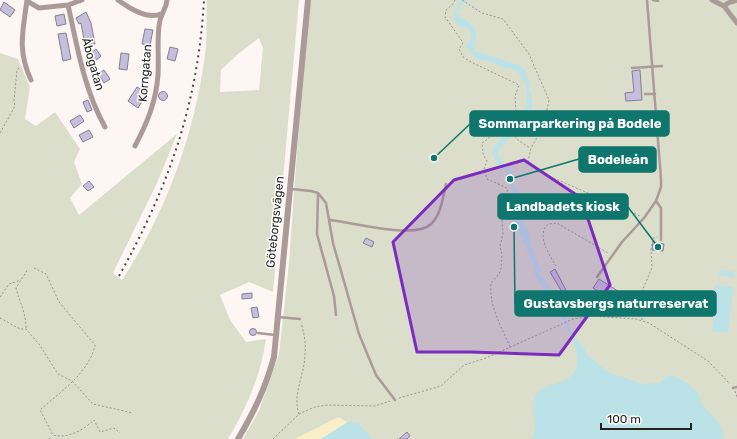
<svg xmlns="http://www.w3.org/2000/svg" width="737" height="439" viewBox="0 0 737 439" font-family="Rubik,sans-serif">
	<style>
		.green { fill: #dadecb; fill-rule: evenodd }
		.sand { fill: #f8eec8 }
		.water { fill: #bae2e7 }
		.building { fill: #c6bedd; stroke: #84808f }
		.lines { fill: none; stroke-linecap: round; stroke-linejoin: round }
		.path { stroke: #9a9490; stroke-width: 1; stroke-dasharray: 2 2; stroke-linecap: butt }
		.service { stroke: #ab9b98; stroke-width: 2.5 }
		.minor { stroke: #ab9b98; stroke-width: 5 }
		.tertiary { stroke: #ab9b98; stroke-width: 6 }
		.rail { stroke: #4b4441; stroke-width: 2; stroke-dasharray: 2 4; stroke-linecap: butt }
		.marked { fill: #7b2cbf; fill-opacity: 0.2; stroke: #7b2cbf; stroke-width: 3; stroke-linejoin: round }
		.labels { text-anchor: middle; stroke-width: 3; stroke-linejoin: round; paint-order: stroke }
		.street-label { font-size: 12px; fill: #28221f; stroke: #fff }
		.leader { fill: none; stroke: #0f766e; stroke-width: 1.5 }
		.callout-dot { fill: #0f766e; stroke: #fff; stroke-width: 1.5 }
		.callout { fill: #0f766e; stroke: #0f766e; stroke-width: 1.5 }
		.callout-label { font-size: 13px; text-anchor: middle; font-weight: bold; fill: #fff }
	</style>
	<rect width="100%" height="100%" fill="#fdf6f2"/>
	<!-- green -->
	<path class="green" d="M207 0H299L273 292 249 282 220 295 230 320 246 342 266 339C261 375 247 407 228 439H0V53L18 59 30 87 25 119 36 126 55 112 80 149 74 162 82 184 70 198 79 215 177 134 157 183 113 273 122 280C167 211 197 128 206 46 207 31 206 15 207 0ZM259 38 263 48 259 90 220 92 221 70 238 54Z
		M308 0H737V439H243L259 411 279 354 289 263Z"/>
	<!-- sand -->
	<path class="sand" d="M338 417 348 422 321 439H295Z"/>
	<!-- water -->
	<path class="water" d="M462 0H467L461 6 457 13C462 20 474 22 476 32 478 39 472 43 475 51L519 65 524 69 531 85 529 91 532 95V109L525 127 515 132 500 148 498 153 500 159 513 174 512 181 519 194 521 216 527 228 535 256 541 270 539 273 544 278 567 318 566 320 575 338 587 351V355L608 372 642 384 660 383 668 375C677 376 690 384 697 392 700 396 700 402 703 406 712 416 725 424 723 439H532C539 427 529 411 535 397 542 382 559 387 570 377 596 354 545 297 534 273V267L516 225 511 186 506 172 497 164 492 153 494 147 502 137 516 128 522 120 527 104 526 85 519 73 510 68 506 69 493 62 477 59 471 54V51L466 46 472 37 468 27H462L455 22C452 13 455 6 462 0Z
		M719 270 735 272 734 277 719 275Z
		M715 285 733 287 728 333 712 331 716 294 714 293Z
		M348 422 358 423 372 439H321Z"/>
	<!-- building -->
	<path class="building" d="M4 2 15 10 10 17 0 10Z
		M86 12 91 23 95 44 85 45 81 23 79 24 76 18Z
		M64 14 66 24 57 26 55 16Z
		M145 29 153 30 150 45 142 44Z
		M66 33 71 59 63 61 58 34Z
		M170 47 178 49 175 61 167 59Z
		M96 49 101 56 95 61 90 54Z
		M121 53 129 54 127 70 119 69Z
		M104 70 110 79 104 83 98 74Z
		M640 70 642 100 626 101 625 93 634 92 632 71Z
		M137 87 147 93 138 108 128 101Z
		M158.5 96a4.5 4.5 0 1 1 9 0a4.5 4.5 0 1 1-9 0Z
		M88 100 92 110 87 112 83 102Z
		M80 115 84 121 74 128 70 121Z
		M89 130 93 137 83 142 79 135Z
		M89 181 94 187 88 191 83 186Z
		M366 238 374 242 372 247 363 243Z
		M653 242 664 244 663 251 652 250Z
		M555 269 566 290 562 292 550 272Z
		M599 279 621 293 619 297 623 300 619 305 593 288Z
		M252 293V298L242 299V294Z
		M257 307 259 317 253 318 251 308Z
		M249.5 332a3.5 3.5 0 1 1 7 0a3.5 3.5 0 1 1-7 0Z
		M407 432 410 436 407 439H399Z"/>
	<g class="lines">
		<!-- path -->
		<path class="path" d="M455 0 452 5 446 10 445 17 462 41 463 43 459 49 463 57 471 62 519 85 515 96 516 111 514 115 492 130 489 138 482 143 483 154 487 161 484 169 487 179 505 187 508 190 504 198 501 209 503 234 500 246 502 255 501 269 499 274 491 283C489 307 501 325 510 347
			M462 0 482 13 503 19 529 54 549 100 544 125 531 148 528 162 549 176 640 216
			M507 127 518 140 530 148
			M0 133 15 106 14 101 17 70 20 67
			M556 266C549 254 536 235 548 224L557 223 608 253
			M34 268 46 274 59 302 95 345C90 372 59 393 40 410L53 435C68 439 83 430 94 420L100 432 114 428 120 433
			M0 297 9 284 21 280
			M0 318 20 329H26L39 344 58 374 72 381 93 404 133 413
			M642 320V291L652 268 651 250 653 238 657 237
			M26 328C26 313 20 303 16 288L28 269
			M735 391 737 397
			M399 398 441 386 464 365 486 358 573 319 591 316 636 319 649 323 708 361 730 384
			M299 414C292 394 305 374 305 354 306 344 304 332 301 323
			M49 439 52 436
			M273 439 299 414 315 407 328 405 375 406 390 401"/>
		<!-- service -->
		<path class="service" d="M647 0 661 179V187L656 201 661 208V240
			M653 0 658 1
			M632 68 662 66
			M645 94H655
			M291 189 311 191 318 193 326 203 333 243 359 334 376 375 395 400
			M318 194 317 234 334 296 336 315
			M330 220C352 222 415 240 431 224 441 215 443 197 446 184
			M597 277 622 242 644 218 656 201
			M278 317 300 319
			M258 333 275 335
			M733 388 737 387"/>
		<!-- minor -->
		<path class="minor" d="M27 0C23 31 17 50 31 80
			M118 0C129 8 147 20 161 14
			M712 0 724 6 737 23
			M27 1 39 8 68 5 82 0
			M68 5C77 45 84 90 105 127
			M724 6 728 3 737 0
			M135 146C147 123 156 102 158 75 159 59 157 42 159 26 160 13 166 11 167 0"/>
		<!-- tertiary -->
		<path class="tertiary" d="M238 439C255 410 265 389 274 357L308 0"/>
		<!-- rail -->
		<path class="rail" d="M119 276C169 186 198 104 204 0"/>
	</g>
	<!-- marked area -->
	<path class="marked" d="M524 160 581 198 610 285 559 355 470 352H417L393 242 454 180Z"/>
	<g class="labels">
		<!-- street labels -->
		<g class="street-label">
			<text transform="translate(93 64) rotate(74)" y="4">Åbogatan</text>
			<text transform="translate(145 73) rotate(-85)" y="4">Korngatan</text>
			<text transform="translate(275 222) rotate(-84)" y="4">Göteborgsvägen</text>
		</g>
	</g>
	<!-- callouts -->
	<path class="leader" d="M434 158L470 124M510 179L579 159M658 247L628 207M514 227L515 304"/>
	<g class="callout-dot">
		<circle cx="434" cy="158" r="4"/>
		<circle cx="510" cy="179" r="4"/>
		<circle cx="658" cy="247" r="4"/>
		<circle cx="514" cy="227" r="4"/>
	</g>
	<g class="callout">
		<rect x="470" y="111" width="199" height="25" rx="4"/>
		<rect x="579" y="147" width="77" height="25" rx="4"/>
		<rect x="498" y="194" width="130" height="25" rx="4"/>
		<rect x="515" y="291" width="201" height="25" rx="4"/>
	</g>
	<g class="callout-label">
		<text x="570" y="128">Sommarparkering på Bodele</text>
		<text x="618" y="164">Bodeleån</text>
		<text x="563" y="211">Landbadets kiosk</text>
		<text x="616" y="308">Gustavsbergs naturreservat</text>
	</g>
	<!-- scale -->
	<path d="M601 423v6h90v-6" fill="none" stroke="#28221f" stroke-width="2"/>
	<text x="607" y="423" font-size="12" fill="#28221f" stroke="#ffffff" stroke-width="3" paint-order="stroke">100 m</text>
</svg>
